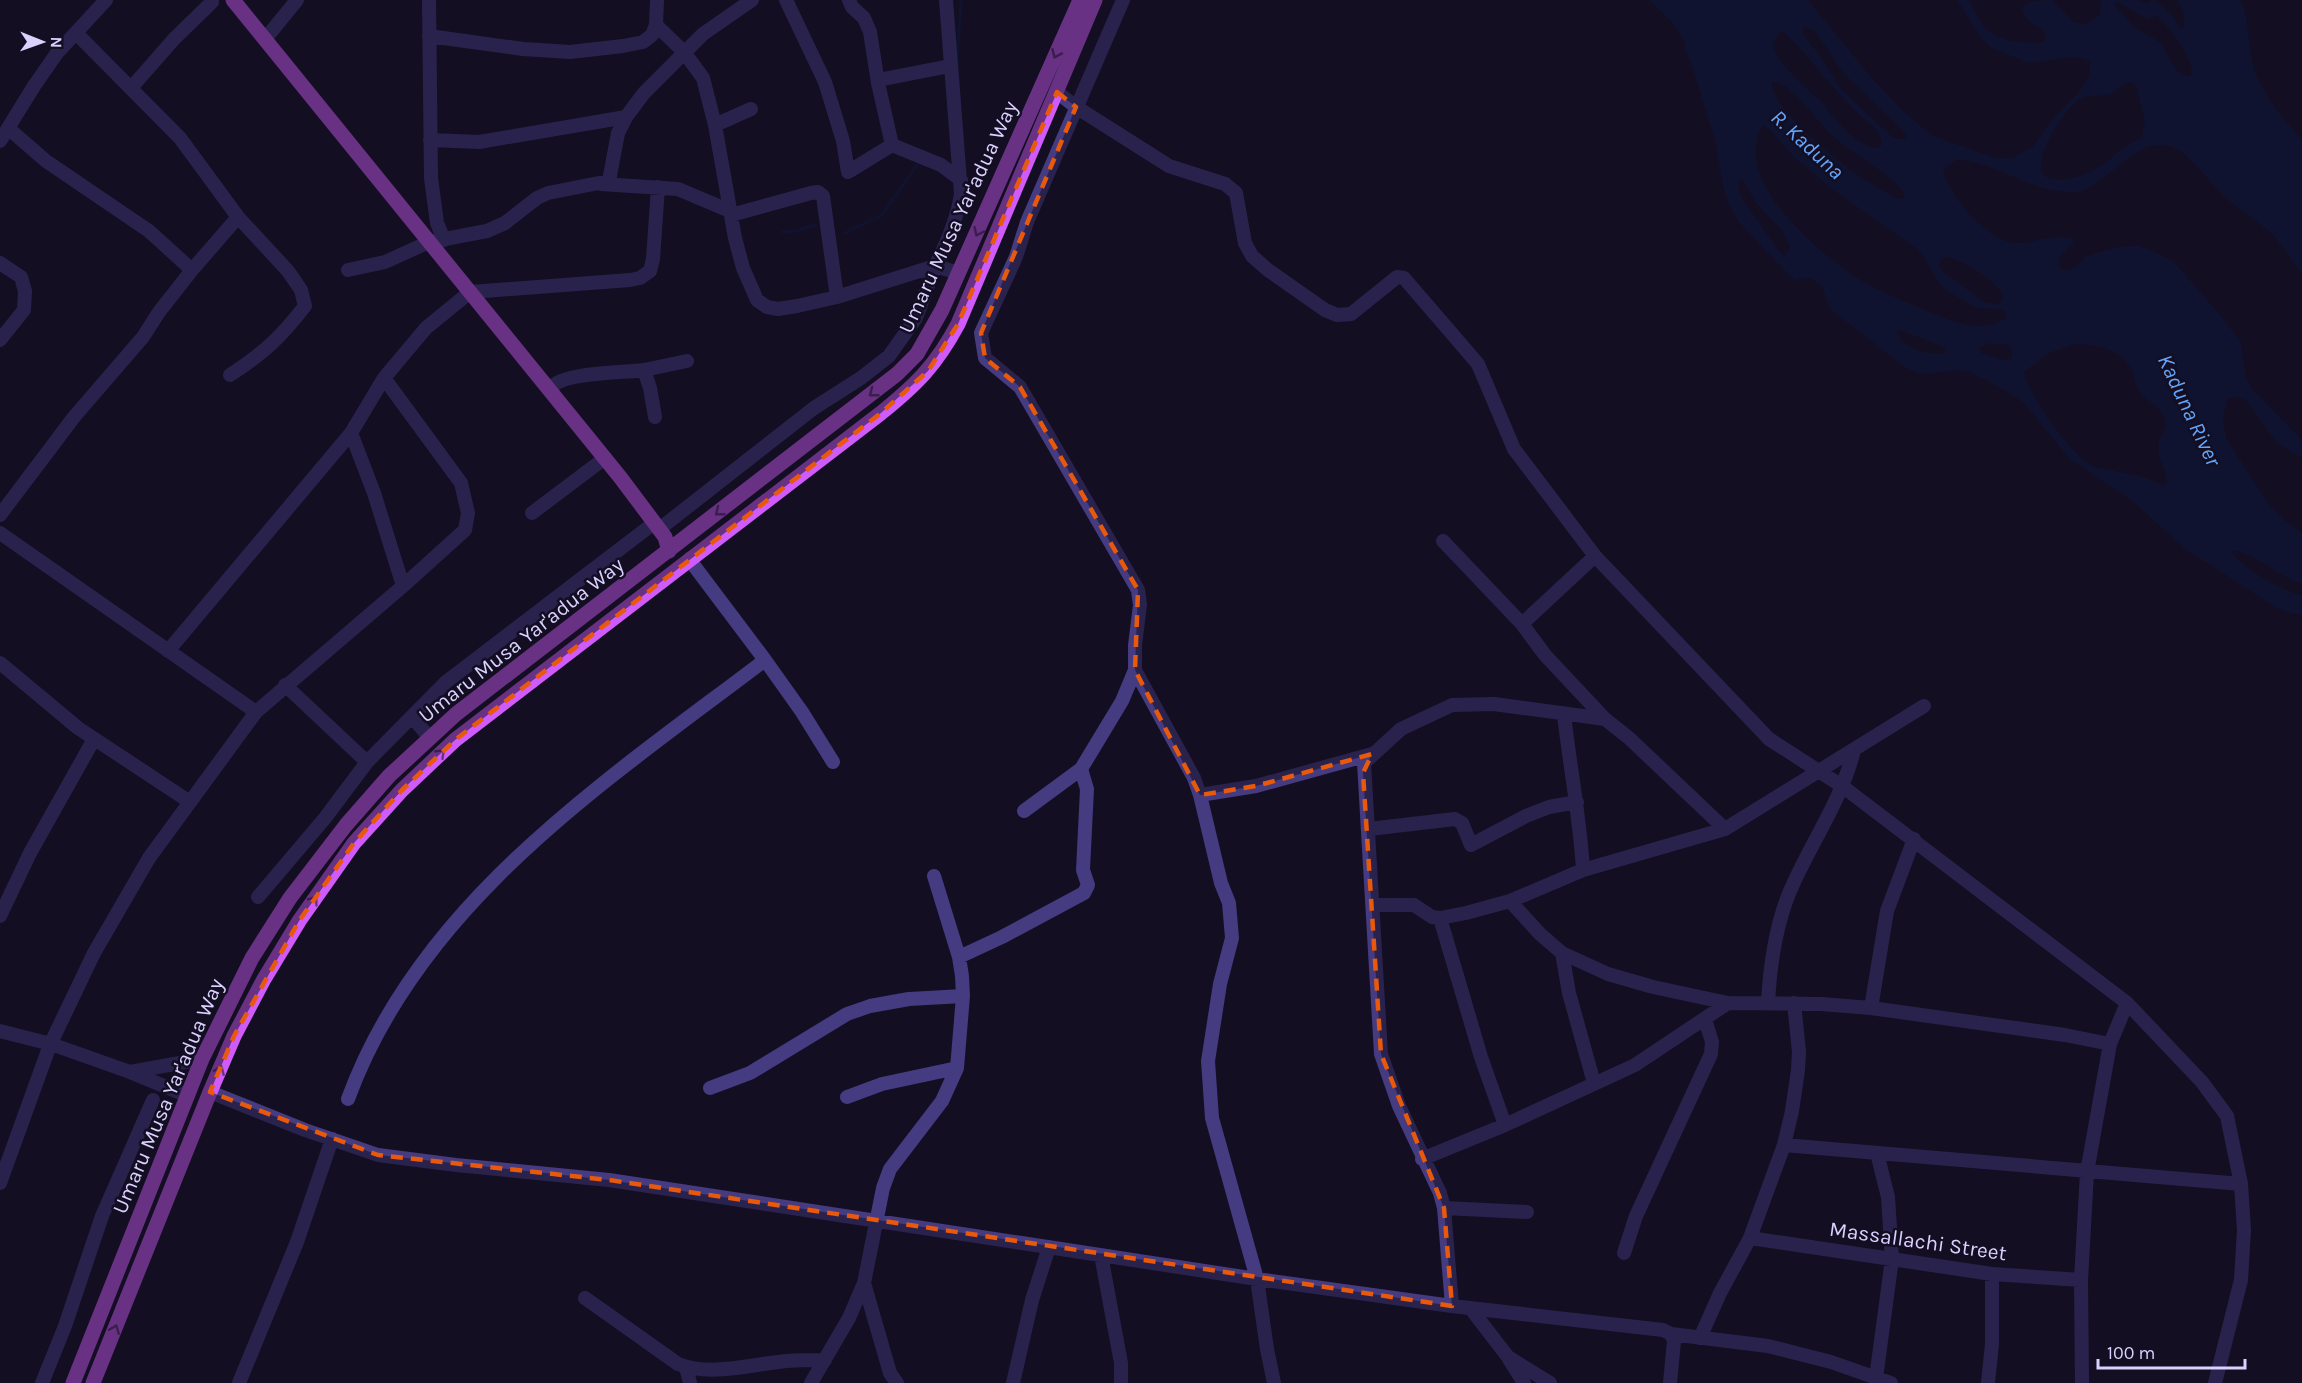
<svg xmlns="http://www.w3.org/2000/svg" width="2302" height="1383" viewBox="0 0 2302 1383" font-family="Karla,sans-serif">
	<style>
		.water { fill: #0b193f; fill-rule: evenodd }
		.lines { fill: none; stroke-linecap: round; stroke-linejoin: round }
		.stream { stroke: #0b193f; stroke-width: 3 }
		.minor { stroke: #443b80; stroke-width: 14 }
		.major { stroke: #ce5bfa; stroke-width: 15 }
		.oneway { stroke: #683183 }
		.marked { fill: none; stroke: #e8590c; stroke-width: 4.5; stroke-dasharray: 12 8; stroke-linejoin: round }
		.labels { text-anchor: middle; stroke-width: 5; stroke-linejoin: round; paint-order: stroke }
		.street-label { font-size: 21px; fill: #dad1fe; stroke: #140e22 }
		.water-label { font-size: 22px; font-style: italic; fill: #62a5fb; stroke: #140e22 }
	</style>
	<rect width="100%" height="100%" fill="#140e22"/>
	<!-- water -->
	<path class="water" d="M1649 0H1808L1870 76 1902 110 1932 136 1996 158H2012L2032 147 2055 117 2079 92 2089 76 2090 62 2083 58 2071 57 2029 63 1992 48 1983 40 1957 0H1969C1983 28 1988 39 2021 42 2029 43 2037 44 2045 41 2045 37 2046 35 2043 31 2040 26 2032 24 2028 20 2010 0 2042 0 2052 0L2073 22 2085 25 2100 15 2101 0H2136L2148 4 2152 0H2155L2174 17 2178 25 2182 28 2184 27C2185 17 2184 6 2176 0H2241C2250 24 2247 42 2253 65 2261 94 2282 118 2302 139V274C2292 261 2283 246 2272 234 2258 220 2239 210 2225 197 2209 182 2192 155 2172 147 2164 143 2153 145 2145 148 2126 157 2092 191 2076 192 2033 194 2000 164 1958 159L1943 169C1949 197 1988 243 2018 243 2038 243 2054 232 2072 239L2074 243C2067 251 2053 257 2061 269L2068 270 2076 267 2086 256 2118 247 2137 246 2150 250 2173 261 2221 316 2241 343 2245 374 2251 388 2302 440V458L2276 442 2245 399 2232 397 2227 400 2223 417 2226 438 2265 499 2283 519 2302 533V584C2280 578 2252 550 2233 551L2232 553C2246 570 2281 591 2302 595V616L2277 608 2187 550 2132 501 2070 459 2024 403 2006 391 1971 372 1960 370 1922 374 1906 368 1833 311 1829 306 1822 286 1808 277 1796 280 1791 277 1738 221 1728 203 1723 185 1715 140 1691 62C1685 53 1686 44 1681 35 1674 21 1660 11 1649 0ZM2116 1 2148 19 2156 15C2168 26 2192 56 2192 72L2190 76H2183L2176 70 2160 42 2134 27 2114 5ZM1806 27 1815 31 1844 74 1902 129 1906 136 1905 139H1896L1891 136 1841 89 1818 53 1803 35V28ZM1779 32H1784C1812 60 1835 92 1864 119 1872 126 1883 133 1882 145L1877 148C1852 145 1836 118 1820 101 1803 85 1785 70 1773 49V44ZM1772 81C1791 82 1818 123 1833 136 1851 153 1895 176 1905 194L1903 199H1898C1887 193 1876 187 1865 180 1844 167 1768 107 1772 81ZM2131 82 2136 85 2145 121 2142 137C2134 142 2127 146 2119 151 2115 154 2112 158 2109 160 2097 169 2082 177 2067 179 2011 188 2060 115 2077 101 2090 91 2100 99 2112 93 2119 88 2122 84 2131 82ZM1763 126 1770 130 1794 157 1832 189 1920 251 1940 284 1949 292 1976 308 2003 309 2007 314 2006 318C1978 337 1948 319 1920 308 1896 298 1868 287 1847 271 1814 248 1750 191 1756 147 1757 139 1757 132 1763 126ZM1740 180H1743L1756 203 1782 230 1790 247 1785 256 1779 251 1741 197 1738 187ZM1943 257C1958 255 1995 281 2003 294L2000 305 1984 302 1941 270 1939 263ZM1900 330 1942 346 1945 348V353C1930 356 1904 349 1897 333ZM1989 343 2009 345 2012 353 2011 359 2002 360 1981 353 1979 350 1980 347ZM2074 344C2092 343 2122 349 2131 368 2135 376 2134 386 2141 393 2148 403 2162 406 2165 420 2168 429 2158 437 2158 446 2158 459 2166 469 2167 482L2164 486 2147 478 2092 466C2071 455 2028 395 2024 372L2049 353Z"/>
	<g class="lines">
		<!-- stream -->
		<path class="stream" d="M957 62 961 0
			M782 232 796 231 815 225
			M845 233 882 215 919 162"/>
		<!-- minor -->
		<path class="minor" d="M429 0 431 178 437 223 444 240
			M786 0 825 82 843 141 848 172 892 145
			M849 0 852 7 864 18 870 32 878 83 892 145
			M946 0 961 194C957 220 947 243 935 266L959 273
			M1123 0 1027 222 1016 257 981 333 985 358 1020 387 1138 590 1140 605 1135 645V670L1194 778 1200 795 1221 883 1229 903 1232 938 1220 984 1208 1061 1212 1118 1257 1279 1267 1349 1274 1383
			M656 25 684 52 703 78 715 125 735 238 743 268 757 300 767 307 778 309 797 306 837 297 935 266 916 318 889 356 861 378 814 408 662 527
			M76 33 180 138 238 217 288 271 301 290 305 306C280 338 265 352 230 375
			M270 33 297 0
			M429 36 523 49 570 52 623 46 643 42 652 35 656 25 657 0
			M878 80 950 66
			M131 88 174 39 212 2
			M1057 92 1076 107 1169 166 1225 184 1236 193 1245 243 1252 256 1268 270 1325 310 1337 315 1351 314 1397 277 1404 278 1478 364 1514 449 1595 556 1769 739 1842 786 2127 1003 2202 1082 2227 1116 2241 1184 2244 1230 2241 1280 2215 1383
			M715 125 751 109
			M430 140 479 142 626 117
			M0 141 34 86 57 53 106 0
			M892 145 941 165 961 180
			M601 184 678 189 730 211
			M731 215 811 193 818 192 823 196 837 297
			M0 263 21 277 25 291 24 310 0 340
			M192 270 238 217
			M348 270 385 262 429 242 487 231 505 223 537 198 548 193 609 181 618 133 626 117 644 93 703 34 752 0
			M644 370 687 361
			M552 387C564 372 624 373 644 370L650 388 655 417
			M351 433 384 378 426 328 470 292 630 280 640 278 650 271 653 259 658 187
			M532 513 605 458
			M0 515 74 417 143 337 159 312 192 270 149 231 46 161 8 128
			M0 533 256 712
			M1443 541 1522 624 1545 655 1605 719 1629 738 1725 829
			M1522 624 1595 556
			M168 651 351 433 374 493 403 586
			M765 660 802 712 833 762
			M0 663 78 728 190 802
			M285 685 367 762
			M1564 715C1570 767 1580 818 1583 870
			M412 717 430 738
			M1200 795 1256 786 1372 754
			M1024 811 1081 769 1122 701 1135 670
			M1369 829 1455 819 1462 823 1471 845 1526 816 1549 807 1577 802
			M258 897 325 818 367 762 446 682 654 523
			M1510 901 1540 934 1562 953 1608 974 1653 987 1728 1003 1821 1004 1871 1008 2065 1035 2110 1044
			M1373 905H1414L1432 917 1440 918 1466 913 1510 901 1583 870 1725 829 1924 706
			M0 916 30 853 94 739
			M1440 918 1481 1057 1505 1125
			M1562 953 1569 993 1594 1083
			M959 957 1002 937 1084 893 1088 885 1083 870 1087 789 1081 769
			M1768 1003C1770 965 1775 927 1790 891 1810 844 1842 800 1854 750
			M1871 1008 1887 911 1914 839
			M0 1031 51 1044 130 1072 202 1059
			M130 1072 188 1096
			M710 1088 750 1073 847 1014 870 1006 909 999 963 996
			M210 1092 305 1130 378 1155 456 1165 609 1180 1257 1279 1452 1306 1663 1330 1671 1334 1674 1341 1670 1383
			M847 1097 882 1084 957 1068
			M348 1099C420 902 606 781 765 660L689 559
			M1784 1145 2241 1184
			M1422 1159 1505 1125 1635 1065 1728 1003
			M0 1183 50 1045 94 953 149 858 256 712 403 586 465 530 468 513 461 483 384 378
			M1444 1208 1527 1212
			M1750 1238 1992 1274 2081 1280
			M1624 1253 1636 1216 1711 1054 1712 1042 1705 1019
			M1101 1255 1121 1363V1383
			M864 1283 890 1373 897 1383
			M585 1298 678 1364C712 1377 751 1364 787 1361 799 1360 812 1360 825 1360
			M1452 1306 1444 1208 1440 1193 1399 1106 1381 1054 1364 763 1401 729 1452 705 1494 704 1605 719
			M1471 1309 1508 1357 1550 1383
			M1671 1334 1768 1346 1831 1362 1891 1383
			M1700 1338 1720 1293 1750 1238 1784 1145 1792 1111 1798 1070 1799 1052 1794 1003
			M1509 1359 1524 1383
			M686 1367 690 1383
			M1876 1378 1892 1259 1888 1197 1877 1153
			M42 1383 65 1326 102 1216 153 1100
			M239 1383 297 1242 332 1139
			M811 1383 849 1318 864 1283 883 1188 890 1169 942 1101 957 1068 963 996 962 976 959 957 934 876
			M1013 1383 1032 1300 1049 1247
			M1988 1383 1992 1344V1274
			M2082 1383 2081 1280 2087 1172 2110 1044 2127 1003"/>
		<!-- major -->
		<path class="major" d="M233 0 620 477 665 537 669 551
			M73 1383 202 1059 252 958 290 898 346 825 389 776 456 714 897 374 917 354 942 310 1080 0
			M93 1383 210 1092 234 1036 264 979 299 921 354 843 402 790 455 740 881 413C917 384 936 365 958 324L1095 0"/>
	</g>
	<!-- one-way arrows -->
	<defs><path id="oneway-chevron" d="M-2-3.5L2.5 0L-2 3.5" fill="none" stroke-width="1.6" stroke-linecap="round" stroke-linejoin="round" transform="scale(1.5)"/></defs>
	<g class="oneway">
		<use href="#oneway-chevron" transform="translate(1056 54) rotate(114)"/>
		<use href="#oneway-chevron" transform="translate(978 232) rotate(115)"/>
		<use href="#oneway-chevron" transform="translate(873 393) rotate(142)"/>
		<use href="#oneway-chevron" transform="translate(719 512) rotate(142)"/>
		<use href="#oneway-chevron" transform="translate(441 753) rotate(-44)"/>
		<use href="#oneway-chevron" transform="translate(314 900) rotate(-54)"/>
		<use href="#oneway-chevron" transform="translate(220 1070) rotate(-67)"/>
		<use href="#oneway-chevron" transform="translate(115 1329) rotate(-68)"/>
	</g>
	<!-- marked area -->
	<path d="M0 0H2302V1383H0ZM1057 92 1076 107 981 333 985 358 1020 387 1138 590 1135 670 1200 795 1256 786 1372 754 1363 773 1381 1054 1444 1208 1452 1306 609 1180 378 1155 210 1092 234 1036 299 921 354 843 402 790 455 740 881 413 928 371 958 324Z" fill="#140e22" fill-opacity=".55" fill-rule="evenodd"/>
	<path class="marked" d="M1057 92 1076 107 981 333 985 358 1020 387 1138 590 1135 670 1200 795 1256 786 1372 754 1363 773 1381 1054 1444 1208 1452 1306 609 1180 378 1155 210 1092 234 1036 299 921 354 843 402 790 455 740 881 413 928 371 958 324Z"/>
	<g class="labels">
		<!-- street labels -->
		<g class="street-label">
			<text transform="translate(958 217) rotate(-65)" y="7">Umaru Musa Yar'adua Way</text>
			<text transform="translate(521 640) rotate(-38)" y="7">Umaru Musa Yar'adua Way</text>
			<text transform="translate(168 1096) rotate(-67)" y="7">Umaru Musa Yar'adua Way</text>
			<text transform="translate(1918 1241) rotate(8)" y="7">Massallachi Street</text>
		</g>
		<!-- water labels -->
		<g class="water-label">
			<text transform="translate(1808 144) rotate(43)" y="8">R. Kaduna</text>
			<text transform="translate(2190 410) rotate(65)" y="8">Kaduna River</text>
		</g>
	</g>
	<!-- north arrow -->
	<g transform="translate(42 42) rotate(91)" stroke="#140e22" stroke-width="4.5" paint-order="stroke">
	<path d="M0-4.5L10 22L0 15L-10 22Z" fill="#dad1fe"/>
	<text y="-9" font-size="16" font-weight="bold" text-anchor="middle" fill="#dad1fe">N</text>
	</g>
	<!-- scale -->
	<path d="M2098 1359v9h147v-9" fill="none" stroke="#dad1fe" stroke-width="3"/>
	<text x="2107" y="1359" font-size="18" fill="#dad1fe" stroke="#140e22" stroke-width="4.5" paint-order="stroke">100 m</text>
</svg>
